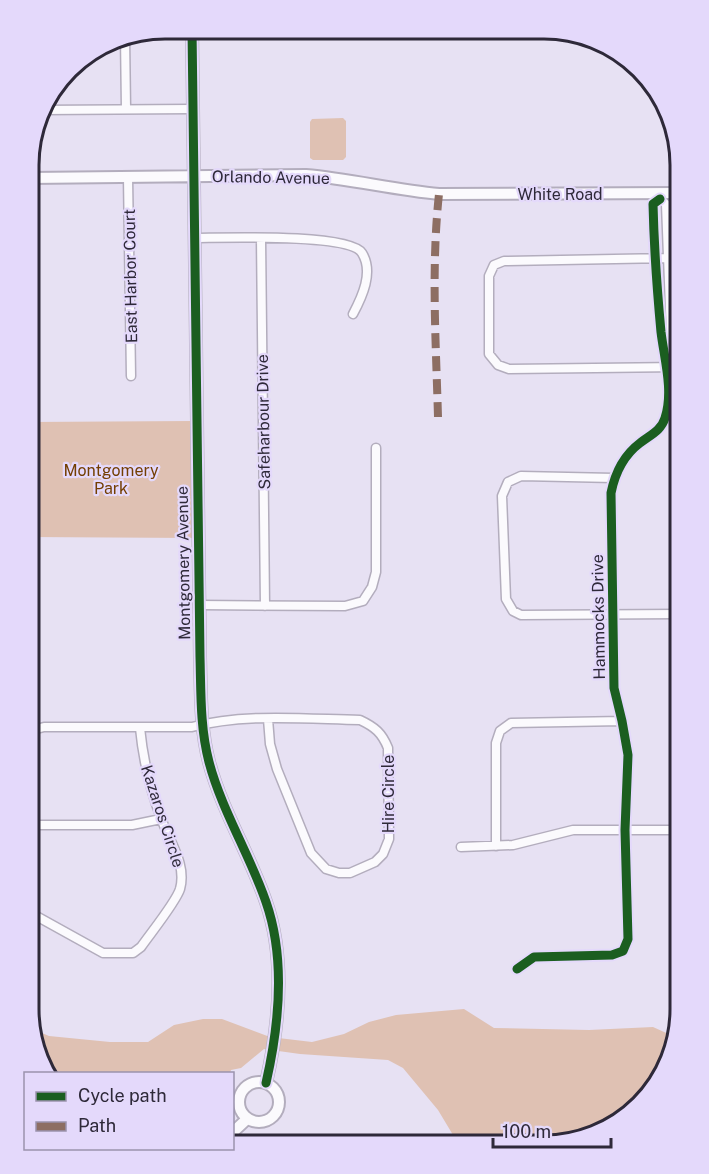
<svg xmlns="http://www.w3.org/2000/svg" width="709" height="1174" viewBox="0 0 709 1174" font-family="'Public Sans',sans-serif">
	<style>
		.green { fill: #dfc1b3 }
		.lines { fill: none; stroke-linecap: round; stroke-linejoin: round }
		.minor-casing { stroke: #b3adbd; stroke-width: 11 }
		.tertiary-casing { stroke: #b3adbd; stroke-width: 14 }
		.minor { stroke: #fbfafd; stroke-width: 8 }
		.tertiary { stroke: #fbfafd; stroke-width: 10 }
		.quiet { stroke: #8d6e63; stroke-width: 8; stroke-dasharray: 15 8; stroke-linecap: butt }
		.cycleway-casing { stroke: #e4d9fb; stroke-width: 13 }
		.cycleway { stroke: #1b5e20; stroke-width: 9 }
		.labels { text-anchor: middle; stroke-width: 4.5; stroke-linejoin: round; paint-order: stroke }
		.street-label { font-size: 16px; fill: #2e2939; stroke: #e4d9fb }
		.park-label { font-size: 16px; fill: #733e02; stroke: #e4d9fb }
		.rim { fill: none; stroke: #2e2939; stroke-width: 3 }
	</style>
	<rect width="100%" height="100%" fill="#e7e1f3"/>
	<!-- green -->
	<path class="green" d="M343 118 346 121V157L343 160H313L310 158V122L312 119Z
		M192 421 194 538 29 537V422Z
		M464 1009 494 1028 589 1030 653 1027 673 1036 652 1092 596 1135 544 1145H459L438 1110 403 1068 388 1060 300 1054 264 1049 241 1068 231 1070 230 1073H48L39 1061 33 1029 49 1036 110 1042H148L174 1025 203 1019H222L270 1037 312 1042 344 1034 369 1022 396 1015Z"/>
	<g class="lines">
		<!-- minor casing -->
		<g class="minor-casing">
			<path id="minor" d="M125 36 126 109
				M41 110 193 109
				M128 177 131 376
				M660 194V199L666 204 671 335 668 358
				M194 238C221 238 349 233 362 253 374 272 362 297 353 314
				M261 238 265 606
				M668 258 504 261 494 265 489 276V354L498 365 509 369 680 367
				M614 478 521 476 508 482 502 496 506 599 513 611 521 615 680 614
				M199 605 345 606 363 601 372 587 376 572V448
				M29 672H33
				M29 731 44 727H192C244 713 306 719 360 720 375 727 382 733 388 748L389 839 383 854 375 862 350 873H339L326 869 311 853 277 769 270 744 268 719
				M29 825H132L161 819
				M496 846V743L500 731 511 723 622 721
				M461 847 513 845 573 830H680
				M29 912 103 953H133L141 947C150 934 176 902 180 889 187 864 169 841 161 818 150 789 143 759 140 728
				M517 969 534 957 612 955 623 951 628 939 625 830 628 755 622 721 614 688 611 493C615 473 624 455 640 443 650 435 661 431 665 418 674 391 664 358 661 332 657 289 654 247 653 204L660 199"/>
		</g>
		<!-- tertiary casing -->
		<g class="tertiary-casing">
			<path id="tertiary" d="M192 29 200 657C201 692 200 728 209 762 222 811 250 855 266 902 286 959 279 1026 266 1083
				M30 178 306 175C351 179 395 190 439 194L680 193
				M239 1102a20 20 0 1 1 40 0a20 20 0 1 1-40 0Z
				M232 1133 247 1119"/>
		</g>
		<!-- minor -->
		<use href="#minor" class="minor"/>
		<!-- tertiary -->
		<use href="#tertiary" class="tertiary"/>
		<!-- quiet -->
		<path class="quiet" d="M438 417C436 343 431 268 439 194"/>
		<!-- cycleway casing -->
		<g class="cycleway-casing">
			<path id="cycleway" d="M192 29 200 657C201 692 200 728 209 762 222 811 250 855 266 902 286 959 279 1026 266 1083
				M517 969 534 957 612 955 623 951 628 939 625 830 628 755 622 721 614 688 611 493C615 473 624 455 640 443 650 435 661 431 665 418 674 391 664 358 661 332 657 289 654 247 653 204L660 199"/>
		</g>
		<!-- cycleway -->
		<use href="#cycleway" class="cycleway"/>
	</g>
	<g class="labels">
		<!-- street labels -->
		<g class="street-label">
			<text transform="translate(271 177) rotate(1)" y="6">Orlando Avenue</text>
			<text x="560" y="200">White Road</text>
			<text transform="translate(130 276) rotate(-91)" y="6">East Harbor Court</text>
			<text transform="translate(263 422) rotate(-91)" y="6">Safeharbour Drive</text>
			<text transform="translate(183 563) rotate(-91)" y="6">Montgomery Avenue</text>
			<text transform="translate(598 617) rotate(-91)" y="6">Hammocks Drive</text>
			<text transform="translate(388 794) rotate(-90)" y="6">Hire Circle</text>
			<text transform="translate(163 816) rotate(72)" y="6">Kazaros Circle</text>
		</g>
		<!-- park labels -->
		<g class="park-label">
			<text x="111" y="476">Montgomery<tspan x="111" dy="18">Park</tspan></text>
		</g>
	</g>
	<!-- crop -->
	<path d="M0 0H709V1174H0ZM165 39H544A126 126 0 0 1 670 165V1009A126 126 0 0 1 544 1135H165A126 126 0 0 1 39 1009V165A126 126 0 0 1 165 39Z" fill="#e4d9fb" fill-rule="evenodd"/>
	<path class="rim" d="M165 39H544A126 126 0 0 1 670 165V1009A126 126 0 0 1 544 1135H165A126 126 0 0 1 39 1009V165A126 126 0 0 1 165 39Z"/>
	<!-- legend -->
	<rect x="24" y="1072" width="210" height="78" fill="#e4d9fb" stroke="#9b93ad" stroke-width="1.5"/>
	<rect x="36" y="1092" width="30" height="9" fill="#1b5e20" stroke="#9b93ad" stroke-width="1.5"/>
	<text x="78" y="1102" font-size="18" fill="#2e2939">Cycle path</text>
	<rect x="36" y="1122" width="30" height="9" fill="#8d6e63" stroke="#9b93ad" stroke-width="1.5"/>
	<text x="78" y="1132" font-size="18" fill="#2e2939">Path</text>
	<!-- scale -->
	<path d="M493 1138v9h118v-9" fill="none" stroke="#2e2939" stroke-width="3"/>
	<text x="502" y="1138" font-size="18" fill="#2e2939" stroke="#e4d9fb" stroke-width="4.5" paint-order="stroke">100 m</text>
</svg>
